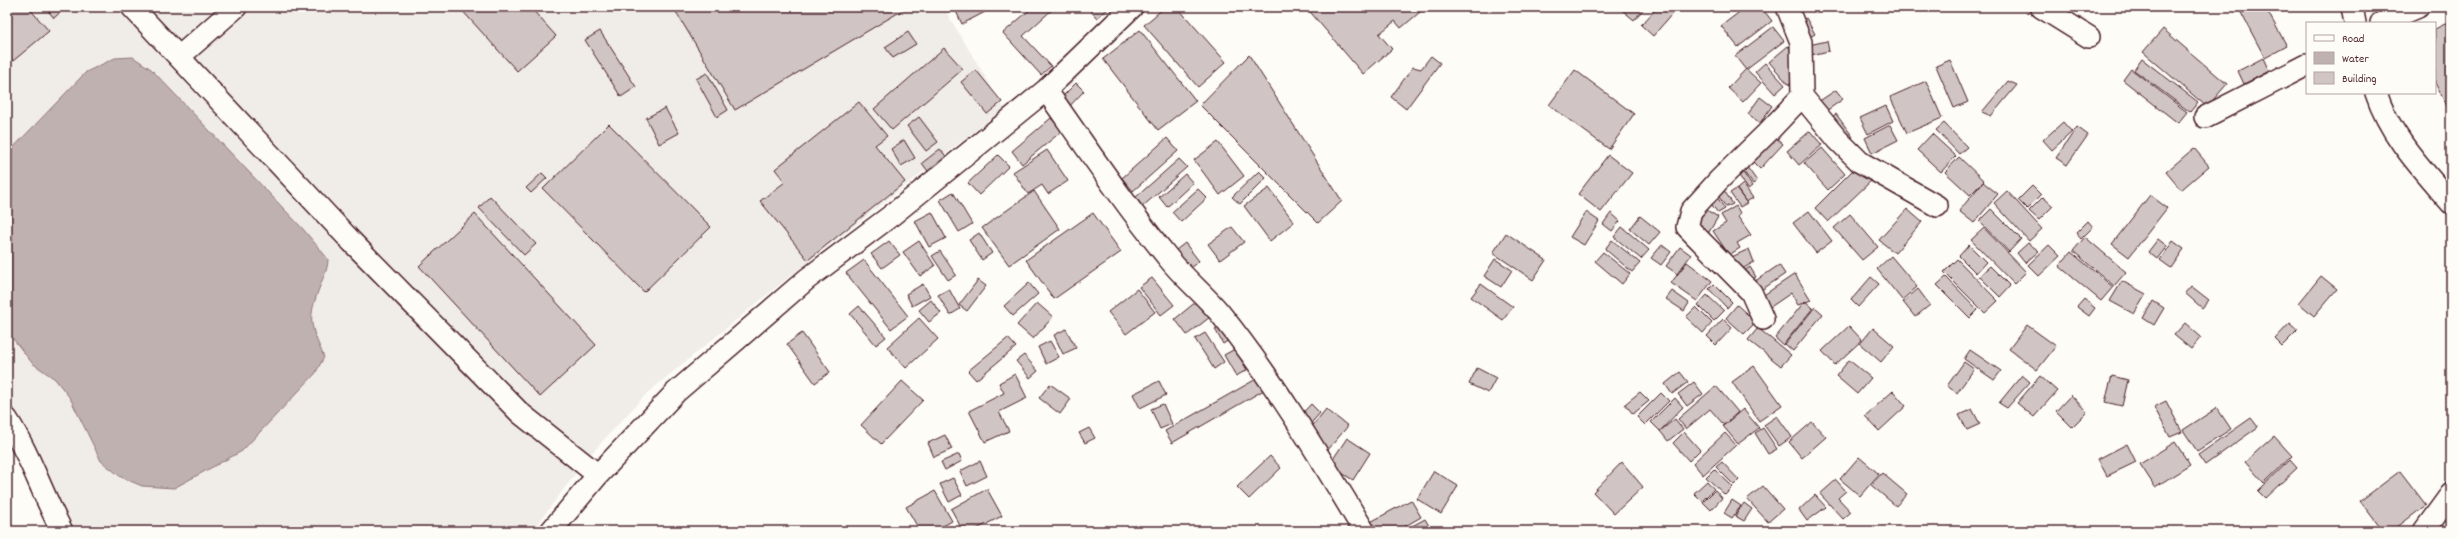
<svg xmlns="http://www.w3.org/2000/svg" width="2458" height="538" viewBox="0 0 2458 538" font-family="Dekko,sans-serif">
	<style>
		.built { fill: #f0ece8 }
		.water { fill: #c0b1b1; stroke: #91777b }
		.building { fill: #d0c5c4; stroke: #4a1f2b }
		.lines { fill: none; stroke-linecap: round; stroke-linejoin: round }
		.street-casing { stroke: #4a1f2b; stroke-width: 24 }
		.street { stroke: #fdfcf7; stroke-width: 21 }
	</style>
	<rect width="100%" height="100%" fill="#fdfcf7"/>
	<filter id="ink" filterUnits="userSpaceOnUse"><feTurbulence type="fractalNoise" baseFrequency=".025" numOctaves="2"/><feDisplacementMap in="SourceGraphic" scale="8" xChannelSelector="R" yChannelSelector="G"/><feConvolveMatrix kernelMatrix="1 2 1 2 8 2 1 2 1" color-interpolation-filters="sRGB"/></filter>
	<g filter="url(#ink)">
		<!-- built -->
		<path class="built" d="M7 7H943L1004 108 774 289 646 394 589 456 532 531H72L22 425 7 405Z"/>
		<!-- water -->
		<path class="water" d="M133 57 151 69 303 229 328 259C328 270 323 277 320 286 307 320 310 324 324 357L315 374 242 451 174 488 142 486 121 477 101 461 70 398 55 379 32 363 7 331V154L86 72 115 58Z"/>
		<!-- building -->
		<path class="building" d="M7 7H28L49 31 13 61 7 54Z
			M45 7H66L54 18Z
			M459 7H530L556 36 517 71Z
			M673 7H908L735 110Z
			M954 7H982L985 12 962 24Z
			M1033 7H1055L1023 36 1051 66 1041 75 1003 33Z
			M1087 7H1106L1108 9 1097 18Z
			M1165 7H1177L1226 62 1198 87 1144 25Z
			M1306 7H1426L1401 28 1395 21 1379 34 1392 49 1363 74Z
			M1625 7H1645L1634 20 1622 10Z
			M1658 7H1678L1653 36 1641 25Z
			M1746 7H1761L1772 21 1738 47 1721 26Z
			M2238 7H2265L2287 46 2265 58Z
			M1806 18 1815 34 1798 44 1789 27Z
			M2451 21V114L2435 83V29Z
			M1773 27 1784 41 1746 70 1735 56Z
			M2163 29 2227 84 2207 107 2143 52Z
			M1140 30 1196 101 1158 130 1103 59Z
			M600 31 636 87 621 97 585 40Z
			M908 32 916 44 893 58 885 47Z
			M1827 41 1829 51 1806 56 1804 46Z
			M1788 46 1795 56 1796 69 1789 85 1769 62Z
			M944 48 963 69 892 130 874 109Z
			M1249 55 1342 201 1318 223 1200 105Z
			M1431 56 1440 63 1406 109 1391 97 1413 67 1421 69Z
			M2263 58 2269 71 2244 84 2238 71Z
			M2142 59 2198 102 2190 112 2134 70Z
			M1950 60 1968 102 1954 108 1936 66Z
			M1765 63 1785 85 1775 94 1755 72Z
			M1746 69 1761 83 1743 102 1728 88Z
			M2131 69 2187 112 2178 123 2123 80Z
			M976 70 1002 102 987 114 961 82Z
			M1575 70 1634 114 1609 149 1549 105Z
			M707 73 728 110 717 117 696 79Z
			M1926 81 1942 118 1907 133 1890 97Z
			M2008 81 2017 85 1991 116 1982 112Z
			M1076 83 1084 91 1065 111 1056 103Z
			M1836 90 1843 99 1822 114 1815 104Z
			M1760 97 1772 106 1760 123 1748 114Z
			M859 102 887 136 875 145 905 182 808 260 760 201 785 182 775 169Z
			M1886 106 1893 121 1868 134 1860 118Z
			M665 108 679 133 659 144 646 118Z
			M1836 114 1853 137 1840 146 1823 123Z
			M919 117 938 142 926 151 907 126Z
			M1051 118 1062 131 1022 164 1012 151Z
			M2063 122 2072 132 2052 150 2043 140Z
			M1944 123 1967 147 1959 154 1936 130Z
			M609 124 711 227 644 292 543 189Z
			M1890 125 1898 140 1872 153 1865 138Z
			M2077 127 2088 135 2067 165 2056 158Z
			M1810 131 1822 145 1799 165 1787 151Z
			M1932 134 1956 156 1941 172 1917 150Z
			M1773 135 1783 144 1760 169 1751 160Z
			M1167 138 1178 151 1133 191 1122 178Z
			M904 140 915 158 901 166 891 149Z
			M1218 142 1244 176 1220 195 1194 160Z
			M1822 148 1845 174 1828 190 1804 163Z
			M2194 148 2209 166 2181 190 2166 172Z
			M940 149 949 160 930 174 922 163Z
			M1047 150 1068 181 1048 194 1042 185 1028 194 1013 172Z
			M998 155 1009 166 979 195 968 183Z
			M1608 155 1632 173 1601 212 1578 194Z
			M1959 157 1984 181 1970 195 1945 172Z
			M1179 159 1187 167 1142 207 1135 198Z
			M1744 163 1757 181 1753 184 1740 167Z
			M1857 166 1871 181 1828 222 1815 208Z
			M1740 168 1752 186 1748 189 1736 171Z
			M1259 171 1266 178 1240 204 1232 197Z
			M542 173 547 178 531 193 526 188Z
			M1185 174 1193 183 1167 207 1159 197Z
			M1983 182 1998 194 1974 223 1959 211Z
			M1743 184 1753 198 1746 202 1737 189Z
			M2032 186 2041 195 2027 209 2018 200Z
			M1269 188 1294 222 1270 241 1244 206Z
			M1198 189 1207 198 1181 222 1172 212Z
			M1723 189 1733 204 1726 207 1717 194Z
			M1736 189 1747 203 1740 207 1730 193Z
			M1034 191 1060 229 1009 265 982 228Z
			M2007 191 2042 229 2029 241 1994 203Z
			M953 192 972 224 959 232 940 200Z
			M1715 194 1725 209 1718 213 1708 200Z
			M2150 195 2167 208 2129 257 2112 244Z
			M490 196 536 244 524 255 479 208Z
			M2043 197 2053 206 2039 220 2029 211Z
			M1736 206 1740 213 1738 217 1751 235 1737 243 1740 248 1729 255 1713 231 1726 223 1721 215Z
			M1702 207 1718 217 1700 247 1683 237Z
			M1907 209 1922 222 1895 253 1879 240Z
			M1991 209 2021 239 2009 252 1979 221Z
			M1809 211 1832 241 1816 253 1793 223Z
			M932 212 946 238 929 247 915 221Z
			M1586 212 1599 221 1584 245 1570 237Z
			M1093 213 1121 252 1054 299 1026 260Z
			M1611 213 1620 221 1612 231 1603 224Z
			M475 214 596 345 540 397 419 266Z
			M1850 214 1878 247 1862 260 1834 228Z
			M1640 216 1660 232 1649 245 1630 229Z
			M2088 221 2093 227 2081 239 2076 233Z
			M1232 227 1244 242 1220 260 1208 244Z
			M1622 227 1649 250 1641 259 1614 237Z
			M1984 228 2026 272 2014 284 1971 240Z
			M979 233 992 253 982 260 969 240Z
			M1506 233 1546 260 1533 280 1493 253Z
			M2085 237 2126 272 2114 286 2073 251Z
			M2158 239 2167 246 2157 259 2148 252Z
			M1612 240 1640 263 1632 272 1605 249Z
			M889 241 900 255 882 268 871 254Z
			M919 241 935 266 920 276 903 252Z
			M2173 241 2184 249 2171 268 2160 260Z
			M1185 243 1199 261 1190 268 1176 250Z
			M2028 243 2039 251 2025 263 2017 253Z
			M1662 245 1671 252 1661 265 1651 258Z
			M1969 245 1986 262 1976 273 1959 256Z
			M2049 245 2060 256 2039 276 2028 265Z
			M1680 247 1691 255 1677 274 1666 266Z
			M1749 249 1754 262 1737 272 1723 261Z
			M940 251 956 275 948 280 932 256Z
			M1603 252 1630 274 1622 284 1595 261Z
			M2071 252 2113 287 2101 301 2059 266Z
			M1891 256 1917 287 1902 300 1877 269Z
			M1495 259 1512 270 1501 287 1484 276Z
			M1957 259 1998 301 1985 313 1944 272Z
			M864 260 908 316 891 329 846 273Z
			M1687 262 1712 281 1697 301 1671 283Z
			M1779 265 1785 274 1745 301 1739 292Z
			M1990 266 2010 286 2000 297 1979 276Z
			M1750 267 1756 277 1734 290 1737 275Z
			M1795 274 1811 300 1798 305 1791 293 1769 308 1773 315 1761 324 1749 305Z
			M2321 276 2337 289 2314 316 2299 303Z
			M1871 277 1879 284 1858 307 1851 300Z
			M1946 277 1978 310 1970 318 1937 285Z
			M1152 278 1174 305 1161 315 1139 287Z
			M978 280 986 286 967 311 959 305Z
			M2122 281 2146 294 2134 314 2110 301Z
			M1029 283 1038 294 1013 316 1004 306Z
			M923 284 930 296 912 306 906 294Z
			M1481 284 1513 307 1503 320 1471 297Z
			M1714 284 1732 302 1727 308 1709 289Z
			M2191 286 2209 300 2202 308 2185 293Z
			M949 289 960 309 950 315 938 295Z
			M1137 289 1155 312 1126 334 1108 312Z
			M1918 289 1930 305 1915 317 1903 302Z
			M1672 291 1689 303 1684 311 1666 299Z
			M1707 295 1724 311 1714 321 1698 305Z
			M2084 299 2095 308 2089 316 2077 307Z
			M931 300 941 313 929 322 919 310Z
			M1197 301 1210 317 1187 335 1175 319Z
			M1805 301 1813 308 1783 345 1775 338Z
			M2153 301 2164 308 2154 325 2143 318Z
			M1037 303 1053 317 1033 339 1017 325Z
			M1737 305 1756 322 1744 334 1726 318Z
			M859 306 886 337 876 345 850 314Z
			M1696 307 1712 323 1703 333 1686 317Z
			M1815 307 1823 314 1793 351 1785 344Z
			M919 318 938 339 906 368 887 347Z
			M1723 319 1732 328 1716 345 1707 336Z
			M2185 323 2201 337 2191 349 2174 335Z
			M2290 323 2298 330 2282 346 2275 339Z
			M1221 325 1229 340 1223 344 1215 329Z
			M2027 325 2056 346 2037 370 2009 349Z
			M1849 326 1862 340 1835 365 1822 351Z
			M1758 328 1791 355 1781 366 1748 340Z
			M1873 328 1894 346 1881 362 1860 344Z
			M1066 329 1076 348 1063 354 1054 335Z
			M802 333 830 372 815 383 787 344Z
			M1205 333 1224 362 1214 369 1195 339Z
			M1008 338 1016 347 976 380 968 371Z
			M1050 341 1059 357 1046 364 1038 347Z
			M1235 349 1247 370 1236 376 1224 355Z
			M1970 350 2001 371 1994 380 1964 359Z
			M1024 355 1038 371 1030 378 1016 361Z
			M1849 360 1871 378 1857 394 1836 376Z
			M1964 362 1974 369 1957 393 1947 386Z
			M1754 366 1782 405 1759 421 1732 382Z
			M1477 368 1496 378 1488 393 1469 384Z
			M1680 372 1688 382 1672 394 1665 384Z
			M1015 374 1027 398 999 412 1009 431 985 442 969 411 1004 393 999 383Z
			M2022 375 2030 382 2007 408 1999 403Z
			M2040 376 2057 391 2034 417 2017 403Z
			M2112 376 2128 380 2122 406 2105 402Z
			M1258 378 1264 390 1172 443 1165 431Z
			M902 381 923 400 881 444 861 425Z
			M1159 381 1166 395 1140 408 1133 394Z
			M1694 382 1703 394 1687 406 1678 394Z
			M1050 384 1071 399 1060 414 1039 398Z
			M1716 386 1738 412 1724 425 1710 409 1686 429 1678 419Z
			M1893 391 1906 406 1879 431 1865 416Z
			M1640 392 1649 401 1633 414 1625 404Z
			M1661 393 1669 401 1645 425 1637 417Z
			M2071 395 2087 412 2072 427 2056 411Z
			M1675 398 1683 407 1660 431 1651 422Z
			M2166 401 2182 432 2170 437 2154 407Z
			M1163 404 1172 424 1160 429 1151 409Z
			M1311 404 1320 413 1307 428 1297 419Z
			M2217 408 2231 429 2197 451 2183 430Z
			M1326 409 1348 426 1327 451 1306 434Z
			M1743 409 1759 428 1738 444 1723 426Z
			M1972 409 1980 424 1967 430 1959 415Z
			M1777 416 1792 437 1779 446 1764 425Z
			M2251 418 2258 427 2205 465 2198 455Z
			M1675 419 1683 429 1668 441 1660 431Z
			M1812 422 1826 437 1802 458 1789 442Z
			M1089 428 1095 438 1085 443 1079 433Z
			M1763 428 1777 449 1768 454 1755 433Z
			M1684 432 1700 450 1689 461 1673 443Z
			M1725 433 1736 445 1703 475 1693 463Z
			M945 435 952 449 934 457 928 443Z
			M2274 436 2292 456 2264 483 2245 462Z
			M1347 438 1370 453 1353 480 1329 465Z
			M2175 442 2190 465 2155 487 2140 464Z
			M2127 444 2136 462 2107 476 2098 459Z
			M959 454 962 461 945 470 941 462Z
			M1270 456 1281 468 1249 499 1237 487Z
			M1859 457 1879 474 1860 496 1840 479Z
			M2290 460 2297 468 2265 498 2258 491Z
			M980 461 987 476 967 486 960 471Z
			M1622 462 1643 487 1614 514 1593 492Z
			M1722 462 1739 480 1734 485 1716 467Z
			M1714 469 1733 487 1725 495 1706 477Z
			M1434 471 1458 486 1441 514 1417 499Z
			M2400 471 2426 505 2392 531H2383L2360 501Z
			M1882 473 1907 494 1896 506 1871 485Z
			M953 478 962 495 949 502 940 484Z
			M1836 480 1846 491 1838 498 1851 512 1843 519 1820 494Z
			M1707 481 1714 489 1702 501 1694 493Z
			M1763 486 1783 509 1768 522 1747 499Z
			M987 489 1002 516 973 531H963L951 509Z
			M1715 490 1722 498 1711 510 1703 502Z
			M935 491 952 521 934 531H920L906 507Z
			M1815 495 1826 507 1807 521 1799 510Z
			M1411 500 1421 517 1397 531H1368L1365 525Z
			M1732 500 1741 506 1732 518 1724 513Z
			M1744 503 1752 509 1744 521 1735 516Z
			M1425 519 1432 531H1403Z"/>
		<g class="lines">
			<!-- street casing -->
			<g class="street-casing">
				<path id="street" d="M132 7 352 242 520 413 598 475
					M1787 7 1801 42 1802 96 1838 140 1860 162 1937 206
					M2041 7 2089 37
					M2352 7 2355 23
					M2381 23 2418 7
					M179 57 236 7
					M1046 90C1086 147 1125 205 1169 259 1184 278 1203 293 1219 312 1274 380 1319 456 1364 531
					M2376 93C2390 136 2422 169 2451 203
					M2205 117 2307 65
					M1763 319 1751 292 1687 227 1691 211 1719 180 1768 132 1802 96
					M7 419C30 454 42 494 62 531
					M551 531 598 475 676 392 807 279 892 215 1046 90 1132 7
					M2424 531 2451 494"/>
			</g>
			<!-- street -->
			<use href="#street" class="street"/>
		</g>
	</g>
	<!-- margin -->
	<rect width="2458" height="538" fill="none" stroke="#fdfcf7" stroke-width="24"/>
	<rect x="12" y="12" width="2434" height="514" fill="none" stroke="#4a1f2b" stroke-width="1.5" filter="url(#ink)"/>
	<!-- legend -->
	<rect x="2306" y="22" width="130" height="72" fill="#fdfcf7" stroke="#b5a4a5"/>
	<rect x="2314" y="35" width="20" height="6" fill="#fdfcf7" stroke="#b5a4a5"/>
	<text x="2342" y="42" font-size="12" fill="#4a1f2b">Road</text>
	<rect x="2314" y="52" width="20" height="12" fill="#c0b1b1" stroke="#b5a4a5"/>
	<text x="2342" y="62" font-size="12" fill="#4a1f2b">Water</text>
	<rect x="2314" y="72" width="20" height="12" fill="#d0c5c4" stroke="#b5a4a5"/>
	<text x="2342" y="82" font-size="12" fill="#4a1f2b">Building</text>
</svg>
